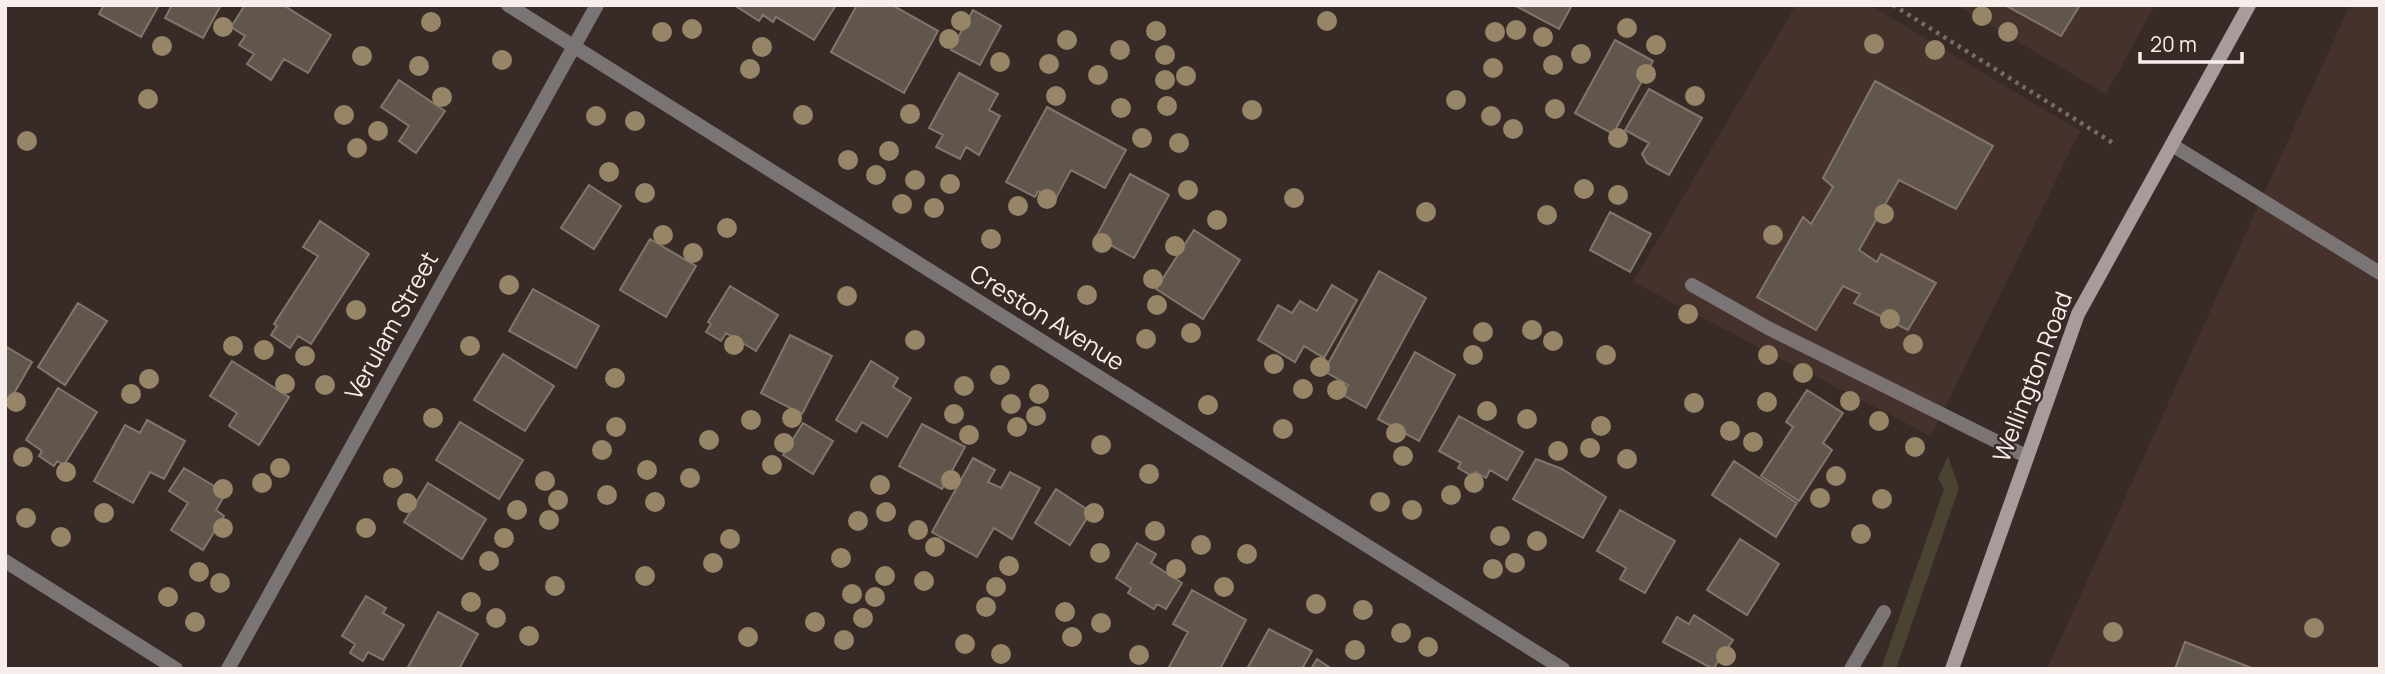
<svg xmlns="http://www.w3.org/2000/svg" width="2385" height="674" viewBox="0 0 2385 674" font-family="Manrope,sans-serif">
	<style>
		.built { fill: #46322d }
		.green { fill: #4a4331 }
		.building { fill: #60564c; stroke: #82766c; stroke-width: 2 }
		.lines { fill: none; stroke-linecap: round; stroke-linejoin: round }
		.path { stroke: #766b67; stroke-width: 4.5; stroke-dasharray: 3.5 5; stroke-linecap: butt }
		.lane { stroke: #7b7475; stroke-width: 14 }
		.street { stroke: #7b7475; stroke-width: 14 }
		.secondary { stroke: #a79b9c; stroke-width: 14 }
		.tree { fill: #968566 }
		.labels { text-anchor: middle; stroke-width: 5; stroke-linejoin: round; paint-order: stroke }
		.street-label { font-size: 24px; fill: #f7eeec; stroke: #382b27 }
	</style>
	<rect width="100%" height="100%" fill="#382b27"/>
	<!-- built -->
	<path class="built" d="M1796 5H1870L2080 131 1931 436 1633 282Z
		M1956 5H2155L2106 94Z
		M2350 5H2380V669H2047Z"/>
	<!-- green -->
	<path class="green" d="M1948 456 1959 488 1896 669H1881L1944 489 1938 478Z"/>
	<!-- building -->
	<path class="building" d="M104 5H159L141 37 99 14Z
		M172 5H221L203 38 165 18Z
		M245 5H283L331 35 308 73 284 59 271 80 247 64 254 54 239 45 245 36 231 27Z
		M734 5H836L814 40 776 17 773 22 763 15 759 21Z
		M857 5H892L938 31 904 93 831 52Z
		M1514 5H1572L1559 29Z
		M2005 5H2080L2061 36Z
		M973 10 1001 26 980 65 951 50Z
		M1615 40 1653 61 1613 134 1575 113Z
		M959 73 998 94 989 110 1000 116 979 155 966 147 960 159 936 147 943 135 929 128Z
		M399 80 445 111 416 153 399 141 409 126 381 107Z
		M1875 81 1993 146 1956 209 1899 180 1859 250 1877 262 1881 254 1936 283 1908 330 1854 303 1860 294 1843 286 1816 330 1757 297 1803 217 1811 224 1833 187 1823 178Z
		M1649 89 1702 118 1669 175 1647 163 1642 154 1649 143 1625 130Z
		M1047 107 1126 150 1105 188 1071 170 1055 200 1038 191 1035 197 1006 182Z
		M1130 174 1169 195 1134 258 1096 237Z
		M589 185 621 206 594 249 561 228Z
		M1610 212 1651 234 1630 272 1590 250Z
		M320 221 369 254 311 344 298 336 290 348 271 335 277 326 274 324 318 256 303 247Z
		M1194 230 1240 260 1203 319 1156 289Z
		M650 239 696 266 666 317 620 290Z
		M1379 271 1426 298 1366 408 1343 395 1348 385 1324 371Z
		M1332 285 1357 300 1324 358 1304 346 1295 362 1258 340 1278 305 1292 313 1300 301 1317 311Z
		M730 286 778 315 756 351 726 333 721 341 706 332 711 324 708 322Z
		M533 289 599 326 576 368 509 331Z
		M78 303 107 321 65 385 38 367Z
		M790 335 832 356 802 414 761 393Z
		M5 346 32 362 5 409Z
		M1415 352 1455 375 1419 441 1378 419Z
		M503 354 554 386 525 431 474 400Z
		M232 361 289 397 259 445 229 426 237 413 210 396Z
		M871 361 898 378 893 387 911 398 887 437 862 422 856 432 836 420Z
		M58 388 97 412 64 465 57 461 54 466 39 456 42 451 26 440Z
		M1807 390 1843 413 1823 443 1832 450 1799 501 1761 476 1793 427 1786 422Z
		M1459 416 1523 452 1507 480 1490 470 1486 478 1475 472 1472 476 1458 468 1461 463 1439 451Z
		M147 420 185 441 164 479 150 472 133 503 94 481 125 425 140 433Z
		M460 422 523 460 499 499 436 460Z
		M803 423 833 441 813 474 783 455Z
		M922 424 965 447 942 489 899 466Z
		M973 458 995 470 988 482 1001 488 1010 472 1040 488 1012 539 994 528 977 557 932 532Z
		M1536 459 1562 469 1606 497 1583 538 1513 499Z
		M1734 461 1797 503 1776 537 1712 495Z
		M184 468 226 493 216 510 224 516 203 550 171 530 188 503 169 491Z
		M428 483 486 519 462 559 404 522Z
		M1056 489 1091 512 1070 545 1035 523Z
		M1620 510 1675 541 1645 593 1620 579 1626 568 1597 551Z
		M1740 539 1779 564 1747 615 1707 590Z
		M1137 543 1156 554 1151 563 1182 583 1166 609 1157 604 1154 609 1128 593 1131 588 1116 578Z
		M1192 590 1246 620 1220 669H1168L1188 632 1173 624Z
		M366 596 386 608 383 613 404 625 383 660 368 652 363 661 350 653 355 644 342 636Z
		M438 612 478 634 459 669H407Z
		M1694 615 1733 640 1713 669 1663 642 1677 617 1689 624Z
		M1269 629 1312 651 1302 669H1247Z
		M2185 642 2254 669H2175Z
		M1317 659 1332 669H1311Z"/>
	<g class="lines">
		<!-- path -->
		<path class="path" d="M1893 5 2113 143"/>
		<!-- lane -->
		<path class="lane" d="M2172 145 2380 273
			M1692 285 1768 328 2026 456"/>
		<!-- street -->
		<path class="street" d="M508 5 1563 669
			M5 561 176 669
			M228 669 597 5
			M1851 669 1884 612"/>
		<!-- secondary -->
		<path class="secondary" d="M1952 669 2078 314 2249 5"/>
	</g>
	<!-- trees -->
	<g class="tree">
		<circle cx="1982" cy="16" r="10"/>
		<circle cx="961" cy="21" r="10"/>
		<circle cx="1327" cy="21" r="10"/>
		<circle cx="431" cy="22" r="10"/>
		<circle cx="223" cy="27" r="10"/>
		<circle cx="1627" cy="28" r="10"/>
		<circle cx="692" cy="29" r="10"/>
		<circle cx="1516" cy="30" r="10"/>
		<circle cx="1156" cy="31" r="10"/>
		<circle cx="662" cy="32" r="10"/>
		<circle cx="1495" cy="32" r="10"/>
		<circle cx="2008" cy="32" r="10"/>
		<circle cx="1543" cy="37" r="10"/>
		<circle cx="949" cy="39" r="10"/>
		<circle cx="1067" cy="40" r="10"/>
		<circle cx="1874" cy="44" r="10"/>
		<circle cx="1656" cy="45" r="10"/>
		<circle cx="162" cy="46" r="10"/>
		<circle cx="762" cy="47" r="10"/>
		<circle cx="1120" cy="50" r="10"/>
		<circle cx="1935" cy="50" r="10"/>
		<circle cx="1581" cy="54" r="10"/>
		<circle cx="1165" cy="55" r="10"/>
		<circle cx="362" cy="56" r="10"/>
		<circle cx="502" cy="60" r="10"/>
		<circle cx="1000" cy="62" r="10"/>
		<circle cx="1049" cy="64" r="10"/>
		<circle cx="1553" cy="65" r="10"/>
		<circle cx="419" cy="66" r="10"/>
		<circle cx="1493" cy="68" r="10"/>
		<circle cx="750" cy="69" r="10"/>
		<circle cx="1646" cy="74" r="10"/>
		<circle cx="1098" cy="75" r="10"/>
		<circle cx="1186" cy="76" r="10"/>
		<circle cx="1165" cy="80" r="10"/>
		<circle cx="1056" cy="96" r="10"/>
		<circle cx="1695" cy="96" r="10"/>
		<circle cx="442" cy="97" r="10"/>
		<circle cx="148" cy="99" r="10"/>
		<circle cx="1456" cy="100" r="10"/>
		<circle cx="1167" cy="106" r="10"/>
		<circle cx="1121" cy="108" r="10"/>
		<circle cx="1555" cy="109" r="10"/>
		<circle cx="1252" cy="110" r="10"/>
		<circle cx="910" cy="114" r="10"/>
		<circle cx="344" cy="115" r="10"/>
		<circle cx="803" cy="115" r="10"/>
		<circle cx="596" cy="116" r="10"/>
		<circle cx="1491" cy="116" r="10"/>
		<circle cx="635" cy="121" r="10"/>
		<circle cx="1513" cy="129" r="10"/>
		<circle cx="378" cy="131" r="10"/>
		<circle cx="1142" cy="138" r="10"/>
		<circle cx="1618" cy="138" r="10"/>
		<circle cx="27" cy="141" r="10"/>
		<circle cx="1179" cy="143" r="10"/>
		<circle cx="357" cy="148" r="10"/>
		<circle cx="889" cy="151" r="10"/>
		<circle cx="848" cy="160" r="10"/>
		<circle cx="609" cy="172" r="10"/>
		<circle cx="876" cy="175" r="10"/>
		<circle cx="915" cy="180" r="10"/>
		<circle cx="950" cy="184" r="10"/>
		<circle cx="1584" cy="189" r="10"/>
		<circle cx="1188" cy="190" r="10"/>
		<circle cx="645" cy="193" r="10"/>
		<circle cx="1618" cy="195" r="10"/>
		<circle cx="1294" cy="198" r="10"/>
		<circle cx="1047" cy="199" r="10"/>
		<circle cx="902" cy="204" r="10"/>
		<circle cx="1018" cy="206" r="10"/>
		<circle cx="934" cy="208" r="10"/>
		<circle cx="1426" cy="212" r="10"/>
		<circle cx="1884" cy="214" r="10"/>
		<circle cx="1547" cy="215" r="10"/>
		<circle cx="1217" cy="220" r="10"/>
		<circle cx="727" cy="228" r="10"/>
		<circle cx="663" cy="235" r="10"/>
		<circle cx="1773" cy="235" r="10"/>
		<circle cx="991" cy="239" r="10"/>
		<circle cx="1102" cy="243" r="10"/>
		<circle cx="1175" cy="246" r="10"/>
		<circle cx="693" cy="253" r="10"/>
		<circle cx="1153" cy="279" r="10"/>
		<circle cx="509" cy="285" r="10"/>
		<circle cx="1087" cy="295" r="10"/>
		<circle cx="847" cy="296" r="10"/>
		<circle cx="1157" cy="305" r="10"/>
		<circle cx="356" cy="310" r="10"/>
		<circle cx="1688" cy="314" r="10"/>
		<circle cx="1890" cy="319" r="10"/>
		<circle cx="1532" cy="330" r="10"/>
		<circle cx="1483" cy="332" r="10"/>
		<circle cx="1191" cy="333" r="10"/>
		<circle cx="1146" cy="339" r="10"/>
		<circle cx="915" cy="340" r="10"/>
		<circle cx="1553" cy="341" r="10"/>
		<circle cx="1913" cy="344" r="10"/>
		<circle cx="734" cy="345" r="10"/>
		<circle cx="233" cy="346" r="10"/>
		<circle cx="470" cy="346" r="10"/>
		<circle cx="264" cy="350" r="10"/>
		<circle cx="1473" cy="355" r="10"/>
		<circle cx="1606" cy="355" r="10"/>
		<circle cx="1768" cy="355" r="10"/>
		<circle cx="305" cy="356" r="10"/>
		<circle cx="1274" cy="364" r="10"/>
		<circle cx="1320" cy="367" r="10"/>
		<circle cx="1803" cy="373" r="10"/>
		<circle cx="1000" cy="375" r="10"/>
		<circle cx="615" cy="378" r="10"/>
		<circle cx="149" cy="379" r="10"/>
		<circle cx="285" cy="384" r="10"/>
		<circle cx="325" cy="385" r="10"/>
		<circle cx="964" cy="386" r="10"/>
		<circle cx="1303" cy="389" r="10"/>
		<circle cx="1337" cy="390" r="10"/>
		<circle cx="131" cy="394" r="10"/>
		<circle cx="1039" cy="394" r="10"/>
		<circle cx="1850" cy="401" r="10"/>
		<circle cx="16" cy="402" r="10"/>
		<circle cx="1767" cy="402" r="10"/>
		<circle cx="1694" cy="403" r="10"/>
		<circle cx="1011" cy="404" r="10"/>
		<circle cx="1208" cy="405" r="10"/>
		<circle cx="1487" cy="411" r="10"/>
		<circle cx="954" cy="414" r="10"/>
		<circle cx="1036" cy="416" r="10"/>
		<circle cx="433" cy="418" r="10"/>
		<circle cx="792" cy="418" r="10"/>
		<circle cx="1527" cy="419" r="10"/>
		<circle cx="751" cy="420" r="10"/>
		<circle cx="1879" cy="421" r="10"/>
		<circle cx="1601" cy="426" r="10"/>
		<circle cx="616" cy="427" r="10"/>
		<circle cx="1017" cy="427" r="10"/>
		<circle cx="1283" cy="429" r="10"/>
		<circle cx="1730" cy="431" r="10"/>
		<circle cx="1396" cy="433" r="10"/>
		<circle cx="969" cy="435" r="10"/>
		<circle cx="709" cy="440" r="10"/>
		<circle cx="1753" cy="442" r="10"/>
		<circle cx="784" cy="443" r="10"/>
		<circle cx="1101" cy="445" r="10"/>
		<circle cx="1915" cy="447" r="10"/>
		<circle cx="1590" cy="448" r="10"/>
		<circle cx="602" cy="450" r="10"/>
		<circle cx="1558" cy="451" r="10"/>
		<circle cx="1403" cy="456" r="10"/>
		<circle cx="23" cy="457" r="10"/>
		<circle cx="1627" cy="459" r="10"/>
		<circle cx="772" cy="465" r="10"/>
		<circle cx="280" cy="468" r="10"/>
		<circle cx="647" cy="470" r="10"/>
		<circle cx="66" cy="472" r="10"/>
		<circle cx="1149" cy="474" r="10"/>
		<circle cx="1836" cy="476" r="10"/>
		<circle cx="393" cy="478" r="10"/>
		<circle cx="690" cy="478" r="10"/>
		<circle cx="951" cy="480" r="10"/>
		<circle cx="545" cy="481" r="10"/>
		<circle cx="262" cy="483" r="10"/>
		<circle cx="1474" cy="483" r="10"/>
		<circle cx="880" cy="485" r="10"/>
		<circle cx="223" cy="489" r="10"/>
		<circle cx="607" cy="495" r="10"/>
		<circle cx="1451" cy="495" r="10"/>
		<circle cx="1820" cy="498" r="10"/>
		<circle cx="1882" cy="499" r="10"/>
		<circle cx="558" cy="500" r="10"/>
		<circle cx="655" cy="502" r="10"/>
		<circle cx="1380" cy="502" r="10"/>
		<circle cx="407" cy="503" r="10"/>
		<circle cx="517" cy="510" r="10"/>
		<circle cx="1412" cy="510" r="10"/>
		<circle cx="886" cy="512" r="10"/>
		<circle cx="104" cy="513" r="10"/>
		<circle cx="1094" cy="513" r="10"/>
		<circle cx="26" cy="518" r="10"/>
		<circle cx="549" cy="520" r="10"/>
		<circle cx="858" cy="521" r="10"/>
		<circle cx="223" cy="528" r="10"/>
		<circle cx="366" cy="528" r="10"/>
		<circle cx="918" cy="530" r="10"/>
		<circle cx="1155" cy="531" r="10"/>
		<circle cx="1861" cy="534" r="10"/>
		<circle cx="1500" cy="536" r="10"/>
		<circle cx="61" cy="537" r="10"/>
		<circle cx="504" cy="538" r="10"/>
		<circle cx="730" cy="539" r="10"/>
		<circle cx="1537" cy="541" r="10"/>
		<circle cx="1201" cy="545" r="10"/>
		<circle cx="935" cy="547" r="10"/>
		<circle cx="1100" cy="553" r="10"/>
		<circle cx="1247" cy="554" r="10"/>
		<circle cx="841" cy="558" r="10"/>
		<circle cx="489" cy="561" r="10"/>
		<circle cx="713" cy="563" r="10"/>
		<circle cx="1515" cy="563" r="10"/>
		<circle cx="1009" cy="566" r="10"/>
		<circle cx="1176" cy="569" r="10"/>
		<circle cx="1493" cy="569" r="10"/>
		<circle cx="199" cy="572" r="10"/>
		<circle cx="645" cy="576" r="10"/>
		<circle cx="885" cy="576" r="10"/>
		<circle cx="924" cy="581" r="10"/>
		<circle cx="220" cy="583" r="10"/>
		<circle cx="555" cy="586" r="10"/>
		<circle cx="996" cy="587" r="10"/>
		<circle cx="1224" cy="587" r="10"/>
		<circle cx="852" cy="594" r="10"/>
		<circle cx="168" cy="597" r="10"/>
		<circle cx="875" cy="597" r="10"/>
		<circle cx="471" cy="602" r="10"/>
		<circle cx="1316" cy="604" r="10"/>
		<circle cx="986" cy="607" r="10"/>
		<circle cx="1363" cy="610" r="10"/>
		<circle cx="1065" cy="612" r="10"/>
		<circle cx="496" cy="618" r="10"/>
		<circle cx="863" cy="618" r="10"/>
		<circle cx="195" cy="622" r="10"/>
		<circle cx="815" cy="622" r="10"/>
		<circle cx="1101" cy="623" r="10"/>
		<circle cx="2314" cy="628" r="10"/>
		<circle cx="2113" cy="632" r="10"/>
		<circle cx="1401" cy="633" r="10"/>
		<circle cx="529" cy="636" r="10"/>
		<circle cx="748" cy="637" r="10"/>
		<circle cx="1072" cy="637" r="10"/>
		<circle cx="844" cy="640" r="10"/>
		<circle cx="965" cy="644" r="10"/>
		<circle cx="1428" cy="647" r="10"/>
		<circle cx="1355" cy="650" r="10"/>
		<circle cx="1001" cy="654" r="10"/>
		<circle cx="1139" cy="655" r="10"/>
		<circle cx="1726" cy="656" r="10"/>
	</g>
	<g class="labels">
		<!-- street labels -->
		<g class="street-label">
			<text transform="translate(1047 318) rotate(32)" y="8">Creston Avenue</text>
			<text transform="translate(392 326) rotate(-61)" y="8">Verulam Street</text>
			<text transform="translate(2033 377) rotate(-69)" y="8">Wellington Road</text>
		</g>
	</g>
	<!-- border -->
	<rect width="2385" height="674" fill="none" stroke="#f7eeec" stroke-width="14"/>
	<!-- scale -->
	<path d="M2140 52v10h102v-10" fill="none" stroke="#f7eeec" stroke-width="3.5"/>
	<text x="2150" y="52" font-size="21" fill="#f7eeec" stroke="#382b27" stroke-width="5" paint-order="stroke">20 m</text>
</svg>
